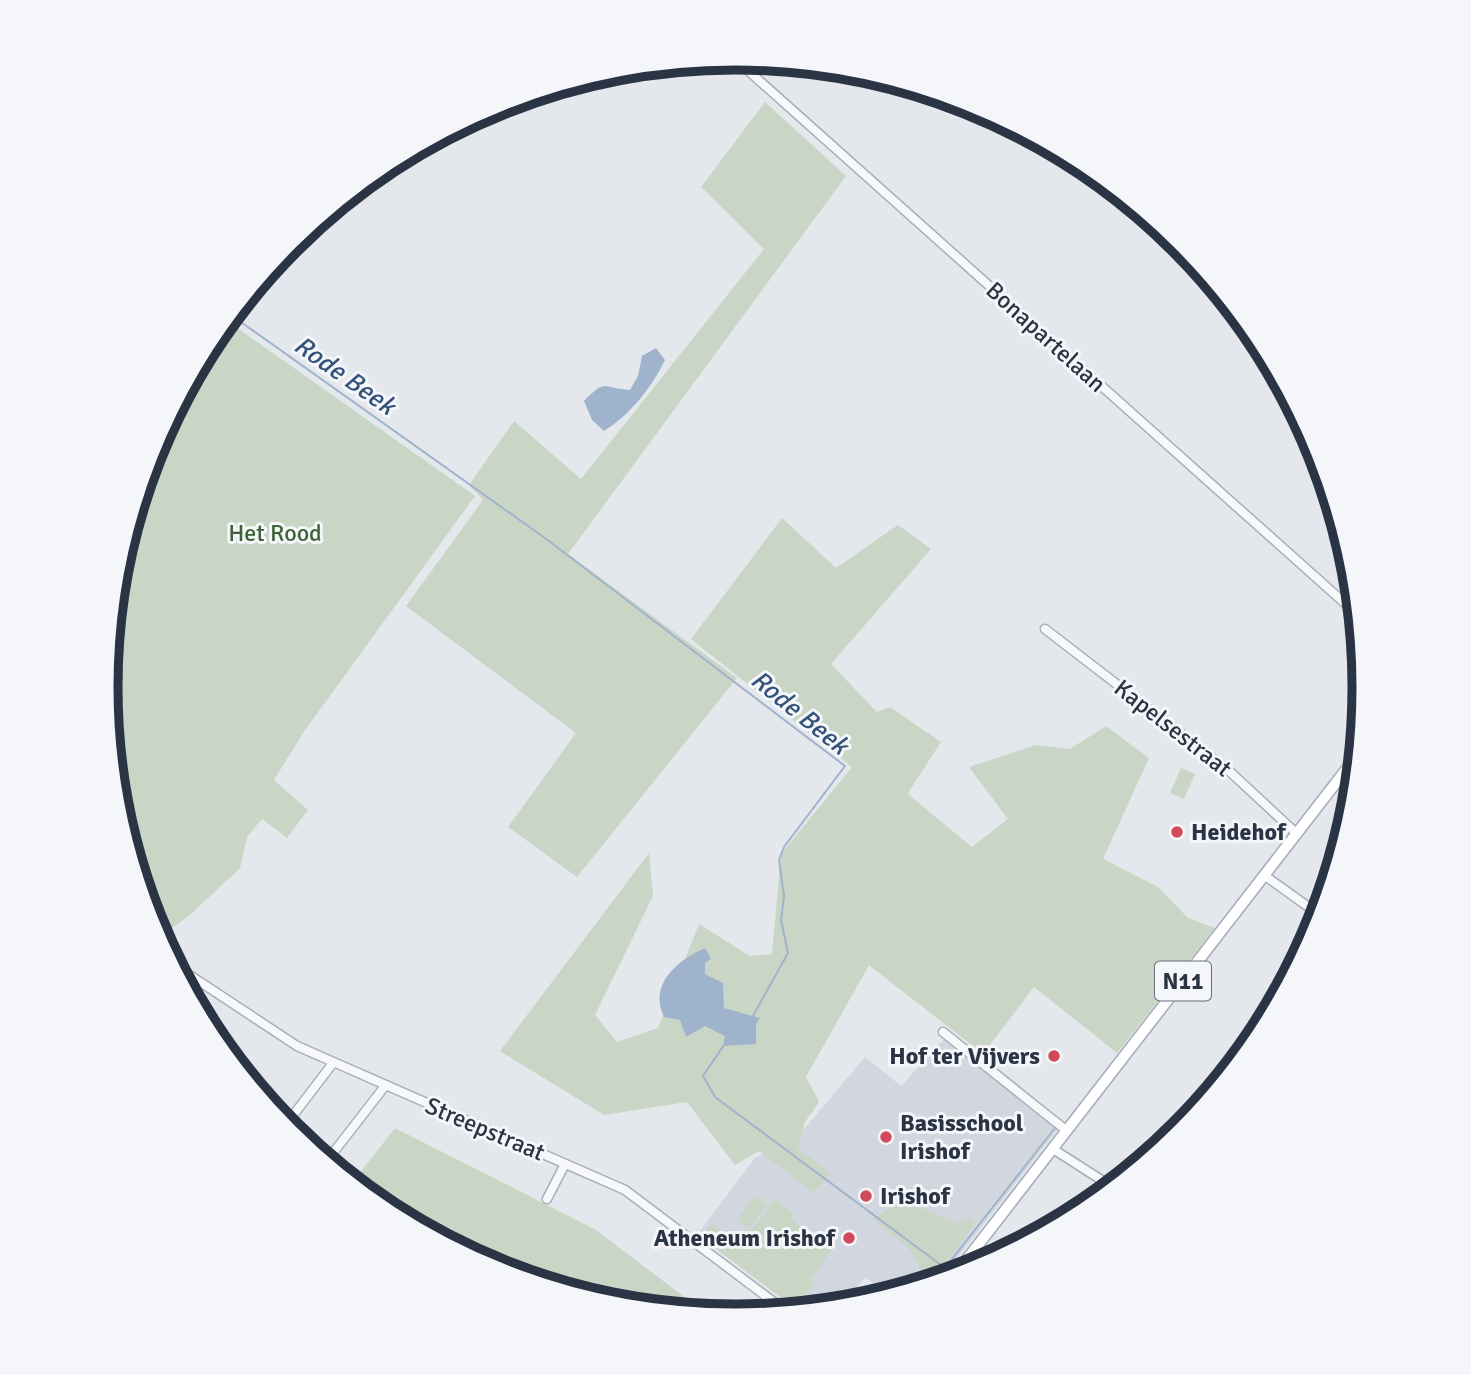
<svg xmlns="http://www.w3.org/2000/svg" width="1471" height="1375" viewBox="0 0 1471 1375" font-family="Signika,sans-serif">
	<style>
		.built { fill: #d2d6de }
		.green { fill: #c9d6c5 }
		.water { fill: #9fb4cc }
		.lines { fill: none; stroke-linecap: round; stroke-linejoin: round }
		.stream { stroke: #9fb4cc; stroke-width: 2 }
		.minor-casing { stroke: #a9aeb7; stroke-width: 11 }
		.major-casing { stroke: #a3abb8; stroke-width: 13 }
		.minor { stroke: #f7f8fa; stroke-width: 8 }
		.major { stroke: #fff; stroke-width: 10 }
		.poi-dot { fill: #d1495b; stroke: #f4f6f9; stroke-width: 2.5 }
		.labels { text-anchor: middle; stroke-width: 6; stroke-linejoin: round; paint-order: stroke }
		.shield { fill: #f4f6f9; stroke: #676e7b; stroke-width: 2 }
		.shield-label { font-size: 23px; font-weight: bold; fill: #2b3445 }
		.street-label { font-size: 24px; fill: #2b3445; stroke: #f4f6f9 }
		.park-label { font-size: 24px; fill: #3f6138; stroke: #f4f6f9 }
		.poi-label { font-size: 24px; font-weight: bold; fill: #2b3445; stroke: #f4f6f9; text-anchor: start }
		.water-label { font-size: 26px; font-style: italic; fill: #34527a; stroke: #f4f6f9 }
		.rim { fill: none; stroke: #2b3445; stroke-width: 9 }
	</style>
	<rect width="100%" height="100%" fill="#e4e7ec"/>
	<!-- built -->
	<path class="built" d="M945 1038 1060 1126 940 1280 890 1296 865 1277 840 1307 799 1311 697 1235 755 1158 806 1127 865 1057 901 1086Z"/>
	<!-- green -->
	<path class="green" d="M765 102 846 176 568 554 737 678 577 877 508 827 576 733 406 606 483 500 469 485 514 421 581 479 764 249 701 187Z
		M226 320 475 496 303 733 274 780 308 810 287 838 262 819 247 837 240 868 191 914 159 938 118 810 106 687 118 564 154 446 212 337Z
		M782 518 836 568 898 525 931 549 831 664 877 712 890 707 941 742 908 793 915 800 972 847 1008 819 969 767 1036 745 1070 749 1106 726 1149 758 1103 859 1158 887 1188 918 1215 928 1117 1053 1034 987 983 1054 869 965 806 1077 819 1102 805 1122 798 1148 830 1174 814 1193 759 1151 735 1165 687 1102 604 1115 500 1051 649 853 653 896 595 1015 617 1042 658 1028 699 924 750 956 772 954 781 854 852 767 691 639Z
		M1181 768 1195 774 1184 799 1170 793Z
		M395 1128 596 1230 708 1315C676 1311 642 1311 612 1305 519 1285 425 1243 352 1183Z
		M755 1196 767 1205 749 1229 737 1220Z
		M775 1199 794 1214 791 1219 831 1251 811 1279 815 1282 795 1308 702 1238 711 1223 736 1240 745 1228 750 1232Z
		M903 1200C921 1211 939 1213 958 1224L969 1219 976 1223 929 1284 918 1287 919 1264 908 1247 873 1219Z"/>
	<!-- water -->
	<path class="water" d="M656 348 665 360C652 387 630 415 604 431L592 420 584 401C608 377 602 389 630 390L638 376 642 356Z
		M705 948 711 959 705 963V974L723 983 724 1008 760 1018 756 1024V1044L723 1046 725 1036 705 1026 686 1037 680 1020 664 1017C648 984 678 960 705 948Z"/>
	<g class="lines">
		<!-- stream -->
		<path class="stream" d="M231 315 545 538 845 766 784 847 779 860 784 896 781 920 788 953 753 1016
			M724 1045 703 1076 715 1097 945 1268
			M934 1282 1055 1128"/>
		<!-- minor casing -->
		<g class="minor-casing">
			<path id="minor" d="M734 58 1358 615
				M1045 629 1227 769 1296 833
				M1264 875 1321 916
				M173 964 297 1046 625 1190 787 1312
				M190 996 200 984
				M943 1032 1067 1131
				M285 1126 333 1063
				M1053 1149 1114 1188
				M326 1162 385 1086
				M547 1199 565 1164
				M973 1252 989 1262"/>
		</g>
		<!-- major casing -->
		<g class="major-casing">
			<path id="major" d="M954 1276 1359 753"/>
		</g>
		<!-- minor -->
		<use href="#minor" class="minor"/>
		<!-- major -->
		<use href="#major" class="major"/>
	</g>
	<!-- markers -->
	<g class="poi-dot">
		<circle cx="1177" cy="832" r="7"/>
		<circle cx="1054" cy="1056" r="7"/>
		<circle cx="886" cy="1137" r="7"/>
		<circle cx="866" cy="1196" r="7"/>
		<circle cx="849" cy="1238" r="7"/>
	</g>
	<g class="labels">
		<!-- shield labels -->
		<rect class="shield" x="1155" y="961.5" width="56" height="39" rx="5"/>
		<g class="shield-label">
			<text x="1183" y="989">N11</text>
		</g>
		<!-- street labels -->
		<g class="street-label">
			<text transform="translate(1046 337) rotate(42)" y="8">Bonapartelaan</text>
			<text transform="translate(1173 728) rotate(38)" y="8">Kapelsestraat</text>
			<text transform="translate(485 1129) rotate(23)" y="8">Streepstraat</text>
		</g>
		<!-- park labels -->
		<g class="park-label">
			<text x="275" y="541">Het Rood</text>
		</g>
		<!-- poi labels -->
		<g class="poi-label">
			<text x="1191" y="840">Heidehof</text>
			<text x="1040" y="1064" text-anchor="end">Hof ter Vijvers</text>
			<text x="900" y="1131">Basisschool<tspan x="900" dy="28">Irishof</tspan></text>
			<text x="880" y="1204">Irishof</text>
			<text x="835" y="1246" text-anchor="end">Atheneum Irishof</text>
		</g>
		<!-- water labels -->
		<g class="water-label">
			<text transform="translate(345 375) rotate(35)" y="9">Rode Beek</text>
			<text transform="translate(800 712) rotate(39)" y="9">Rode Beek</text>
		</g>
	</g>
	<!-- crop -->
	<path d="M0 0H1471V1375H0ZM118 687a617 617 0 1 1 1234 0a617 617 0 1 1-1234 0Z" fill="#f4f6f9" fill-rule="evenodd"/>
	<path class="rim" d="M118 687a617 617 0 1 1 1234 0a617 617 0 1 1-1234 0Z"/>
</svg>
